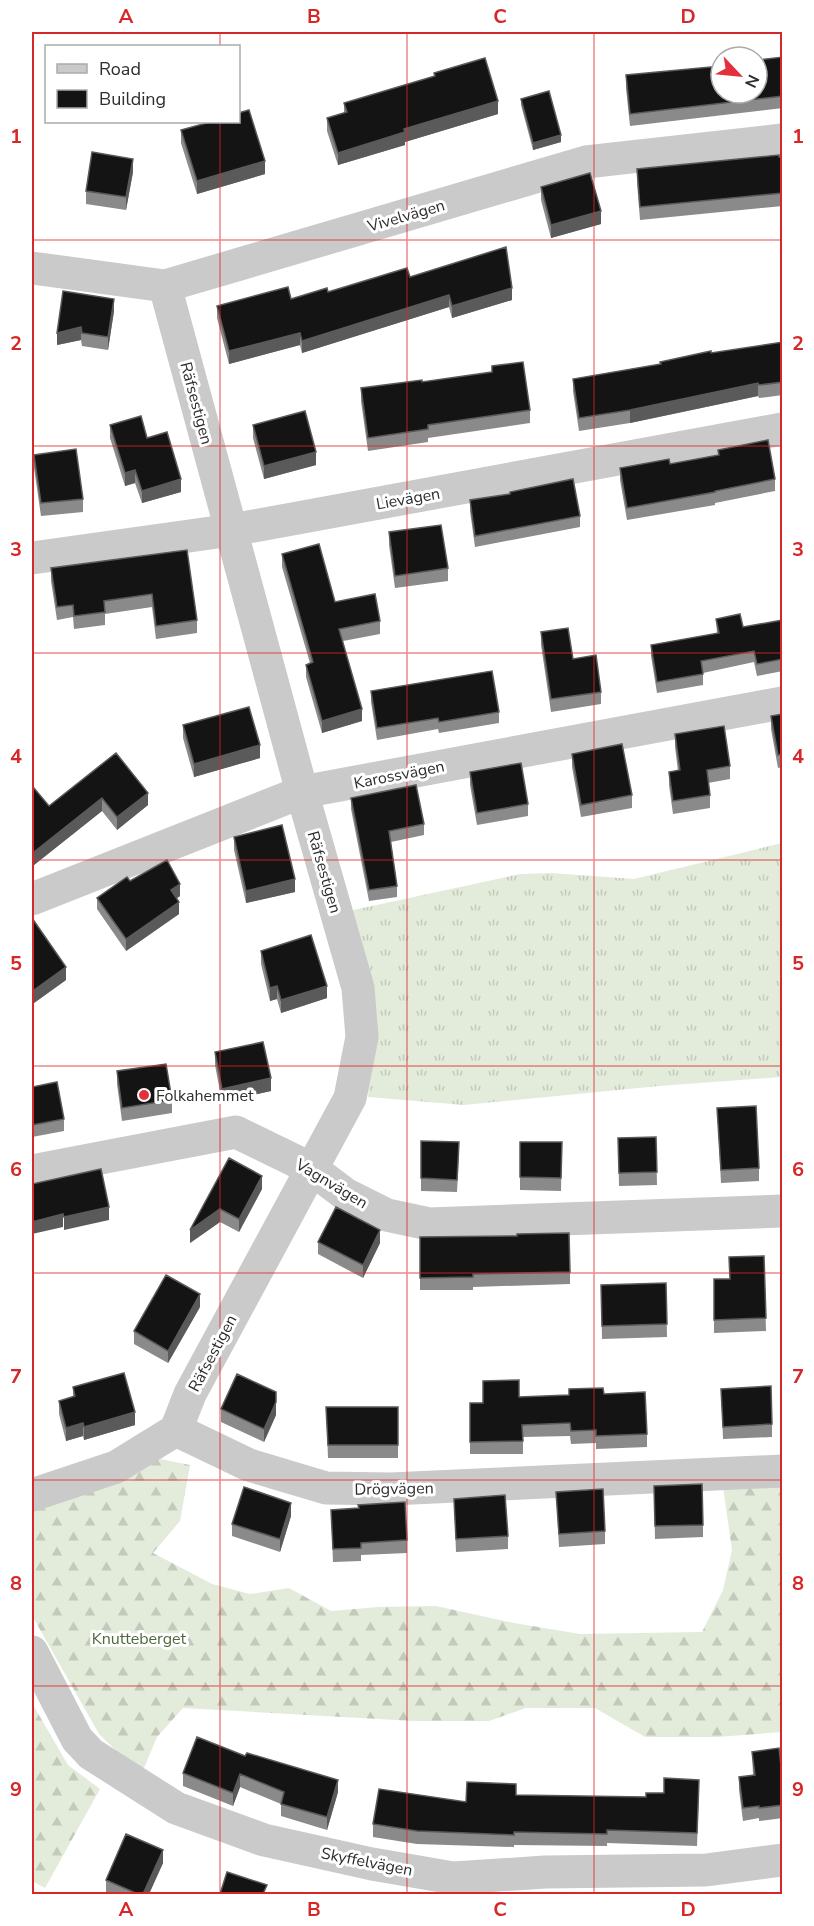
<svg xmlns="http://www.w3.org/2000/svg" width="814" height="1926" viewBox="0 0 814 1926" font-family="'Nunito Sans',sans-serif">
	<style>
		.grass { fill: url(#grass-tufts) }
		.forest { fill: url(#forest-firs) }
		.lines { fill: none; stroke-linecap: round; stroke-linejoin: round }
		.minor { stroke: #cacaca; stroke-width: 33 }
		.wall { fill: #8a8a8a }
		.shaded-wall { fill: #5a5a5a }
		.building { fill: #141414; stroke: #5a5a5a; stroke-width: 1.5 }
		.grid { fill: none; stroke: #d62828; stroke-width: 1.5; stroke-opacity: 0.55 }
		.poi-dot { fill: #e2313c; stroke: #fff; stroke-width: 2 }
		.labels { text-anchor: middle; stroke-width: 6; stroke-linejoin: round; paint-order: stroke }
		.street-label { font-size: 16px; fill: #2d2d2d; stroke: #fff }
		.poi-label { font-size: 16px; fill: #2d2d2d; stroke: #fff; text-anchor: start }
		.park-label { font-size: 16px; fill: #50683b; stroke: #fff }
		.neatline { fill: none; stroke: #d62828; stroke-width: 2 }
		.grid-label { font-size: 20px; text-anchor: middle; font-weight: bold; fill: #d62828 }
	</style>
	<defs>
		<pattern id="grass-tufts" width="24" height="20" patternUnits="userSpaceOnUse" patternTransform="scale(1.5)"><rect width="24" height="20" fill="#e3ebda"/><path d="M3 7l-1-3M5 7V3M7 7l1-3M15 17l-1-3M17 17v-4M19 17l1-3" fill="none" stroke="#c3cabb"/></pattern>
		<pattern id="forest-firs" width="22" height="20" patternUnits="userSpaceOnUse" patternTransform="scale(1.5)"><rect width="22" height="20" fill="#e3ebda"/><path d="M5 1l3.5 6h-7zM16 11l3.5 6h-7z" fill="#c3cabb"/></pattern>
	</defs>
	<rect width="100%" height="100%" fill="#fff"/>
	<!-- grass -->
	<path class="grass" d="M782 843V1077L659 1086 464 1105 368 1097 372 1035 344 912 520 874 551 873 634 879Z"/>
	<!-- forest -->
	<path class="forest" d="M161 1459 190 1465 180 1521 153 1553 212 1584 250 1594 289 1588 331 1611 378 1607 436 1606 514 1623 580 1634 702 1632 723 1590 732 1550 723 1487 782 1486V1732L717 1737H645L595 1708H526L489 1721H414L183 1708 157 1737 141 1775 99 1734 34 1619 32 1613V1505Z
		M32 1703 68 1765 100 1789 45 1888 32 1881Z"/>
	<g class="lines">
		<!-- minor -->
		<path class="minor" d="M32 268 165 286 586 162 782 140
			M165 286 302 792 358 988 362 1037 350 1098 190 1394 176 1430
			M32 558 232 530 782 429
			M32 899 302 792 782 703
			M32 1171 236 1132 312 1169 345 1194 387 1215 429 1224 782 1211
			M32 1495 116 1467 176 1430 249 1465 326 1488 391 1489 782 1471
			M32 1652 77 1739 91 1754 176 1808 264 1840 372 1864 453 1878 545 1872 706 1870 782 1860"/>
	</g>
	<!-- wall -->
	<path class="wall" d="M783 57V108L630 126 626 88V75L721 66Z
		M434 73 498 114 405 142V145L338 165 327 131V118L344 113V103L434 76Z
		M521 99 561 142 533 150 521 105Z
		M181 130 265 174 197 194 181 143Z
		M783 157V206L640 220 637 182V169Z
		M133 172 126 210 86 204V191Z
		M541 187 601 224 551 238 541 200Z
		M410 277 512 300 452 318 449 307 302 353 300 345 229 364 217 318V306L291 299Z
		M114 299V311L108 350 82 346 81 340 57 345Z
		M783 342V395L759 398 758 396 630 423 579 431 573 391V379L660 364 711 353Z
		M492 366 530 410V423L428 438V442L368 451 361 401V388L422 382 492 372Z
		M110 425 147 438 181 492 142 503 135 483 125 486 110 438Z
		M253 425 316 465 264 479 253 438Z
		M718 450 775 479V491L715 503V505L627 520 620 480V468L670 464 718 455Z
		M34 455 83 499V512L41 516 34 468Z
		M470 500 580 516V527L475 547 470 511Z
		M389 532 448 568V581L395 588 389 545Z
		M187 550 197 620V633L156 639 152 607 105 614V625L74 629 73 617 57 620 51 581V568Z
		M282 554 335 602 380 621V634L343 641 362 721 322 733 306 677V665L310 663 282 567Z
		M716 619 743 627 783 620V671L757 676 754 662 703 673V685L657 693 651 656V645L717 634Z
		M541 632 573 659 601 692V704L551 712 541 645Z
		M371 691 499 712V723L439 733 438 729 377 740 371 702Z
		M783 714V767L778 768 771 729V716Z
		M183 725 260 758 194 777 183 738Z
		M675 734 730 766V779L708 783 710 795V808L673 814 669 785V772L678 771 675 747Z
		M116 753 148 805 117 830 102 811 34 865 32 861V790L49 806Z
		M572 754 632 795V808L581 817 572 767Z
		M470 772 528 804V816L477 825 470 785Z
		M351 798 424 824V835L391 842 397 886V897L369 901 351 809Z
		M234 837 295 892 246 903 234 850Z
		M130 881 180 896 177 898 179 914 126 951 97 909V898Z
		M32 918 66 980 34 1003 32 999Z
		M261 951 327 998 281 1013 277 999 270 1001 261 964Z
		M215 1052 271 1091 222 1102 215 1065Z
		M117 1071 172 1100V1113L122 1121 117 1084Z
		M32 1087 64 1119V1131L32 1137Z
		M717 1108 759 1168V1181L721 1183Z
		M656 1137 657 1185 619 1186 618 1138Z
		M421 1141 459 1154 457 1192 421 1191Z
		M520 1142H562L561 1191 520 1190Z
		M229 1158 262 1189 239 1232 220 1222 190 1243Z
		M420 1237 570 1272V1284L473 1287V1290H420Z
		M318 1242 380 1243 363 1278 318 1254Z
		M764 1256 766 1331 714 1333V1279H730Z
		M666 1283 667 1337 602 1339 601 1285Z
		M200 1307 168 1363 134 1344V1331Z
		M73 1387 135 1425 84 1440 83 1436 66 1441 59 1414V1401L73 1397Z
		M721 1389 772 1424V1437L723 1439Z
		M604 1394 647 1434V1447L596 1449V1443L571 1444 570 1436 523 1437V1454H470V1403H483L519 1397Z
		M326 1407H398V1458H328Z
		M221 1409 276 1415 264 1442 221 1422Z
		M654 1486 703 1525V1537L655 1539Z
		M556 1492 605 1531V1544L559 1547Z
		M454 1499 508 1536V1549L456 1552Z
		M331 1510 407 1540V1553L361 1555V1561L333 1562Z
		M291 1516 280 1552 232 1536V1524Z
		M197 1737 338 1792 327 1830 281 1816V1804L240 1787 233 1806 183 1786V1773Z
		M752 1752 781 1766 783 1765V1818L759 1821V1818L743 1821 739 1790V1777L753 1775Z
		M664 1793H699L697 1846 607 1843V1846L514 1845V1847L417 1844 373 1837V1824L466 1802 516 1795 646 1797Z
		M163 1863 149 1894H109L106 1893V1880Z"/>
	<!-- shaded-wall -->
	<path class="shaded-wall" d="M498 101V114L405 142V145L338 165V153L404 129Z
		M561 135V142L533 150V143Z
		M133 159V172L126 210V197Z
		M265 161V174L197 194V181Z
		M601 211V224L551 238V225Z
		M512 288V300L452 318V306Z
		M449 295V307L302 353V341Z
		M114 299V311L108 350V337Z
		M81 327V340L57 345V333Z
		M300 333V345L229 364V351Z
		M758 383V396L630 423V410Z
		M316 452V465L264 479V466Z
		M135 470V483L125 486V473Z
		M181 479V492L142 503V491Z
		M362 709V721L322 733V721Z
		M260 745V758L194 777V764Z
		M148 793V805L117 830V817Z
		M102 798V811L34 865V852Z
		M295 879V892L246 903V891Z
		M180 884V896L171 902V890Z
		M179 902V914L126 951V939Z
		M66 967V980L34 1003V990Z
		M277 986V999L270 1001V988Z
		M327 986V998L281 1013V1000Z
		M271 1078V1091L222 1102V1089Z
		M262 1176V1189L239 1232V1219Z
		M109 1207V1220L64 1230V1217Z
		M220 1209V1222L190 1243V1230Z
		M63 1214V1227L32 1234V1222Z
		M380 1230V1243L363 1278V1265Z
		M200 1294V1307L168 1363V1351Z
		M276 1402V1415L264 1442V1429Z
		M135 1412V1425L84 1440V1427Z
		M83 1423V1436L66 1441V1428Z
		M291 1503V1516L280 1552V1539Z
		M240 1774V1787L233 1806V1793Z
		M338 1780V1792L327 1830V1817Z
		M163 1850V1863L149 1894H143Z"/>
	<!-- building -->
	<path class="building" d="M783 57V96L630 114 626 75 721 66V93H757V60Z
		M485 58 498 101 404 129 405 132 338 153 327 118 347 112 344 103 435 76 434 73Z
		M549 91 561 135 533 143 521 99Z
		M249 110 265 161 197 181 181 130 210 122H238V113Z
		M92 152 133 159 126 197 86 191Z
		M779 155V157H783V193L640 207 637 169Z
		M590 173 601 211 551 225 541 187Z
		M506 247 512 288 452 306 449 295 302 341 300 333 229 351 217 306 288 287 291 299 327 288 328 292 407 268 410 277Z
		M63 291 114 299 108 337 82 333 81 327 57 333Z
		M783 342V382L759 385 758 383 630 410 579 418 573 379 661 364 660 362 711 351V353Z
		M523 362 530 410 428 425V429L368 438 361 388 422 380V382L492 372V366Z
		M305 411 316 452 264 466 253 425Z
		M141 416 147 438 167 432 181 479 142 491 135 470 125 473 110 425Z
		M768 440 775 479 715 491V492L627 508 620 468 669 459 670 464 719 455 718 450Z
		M76 449 83 499 41 503 34 455Z
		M573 479 580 516 475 536 470 500 510 494V492Z
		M441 525 448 568 395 576 389 532Z
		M319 544 335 602 375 594 380 621 339 629 362 709 322 721 306 665 313 662 282 554Z
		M187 550 197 620 156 626 152 594 104 601 105 612 74 616 73 605 57 607 51 568Z
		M740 614 743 627 783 620V659L757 664 754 651 701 661 703 674 657 682 651 645 719 633 716 619Z
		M568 628 573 659 596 655 601 692 551 699 541 632Z
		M492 671 499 712 439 722 438 718 377 728 371 691Z
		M249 707 260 745 194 764 183 725Z
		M783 714V754L778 755 771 716Z
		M724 726 730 766 707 770 710 795 673 801 669 772 680 770 675 734Z
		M622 744 632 795 581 805 572 754Z
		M116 753 148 793 117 817 102 798 34 852 32 848V790L34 788 49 806Z
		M521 763 528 804 477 813 470 772Z
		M416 785 424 824 389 831 397 886 369 890 351 798Z
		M282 825 295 879 246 891 234 837Z
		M167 860 180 884 171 890 179 902 126 939 97 898 127 877 130 881Z
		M32 918 66 967 34 990 32 986Z
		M311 935 327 986 281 1000 277 986 270 988 261 951Z
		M263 1042 271 1078 222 1089 215 1052Z
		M166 1064 172 1100 122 1108 117 1071Z
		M57 1082 64 1119 32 1125V1087Z
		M756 1106 759 1168 721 1170 717 1108Z
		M656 1137 657 1172 619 1173 618 1138Z
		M421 1141 459 1142 457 1180 421 1178Z
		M520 1142H562L561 1178 520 1177Z
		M229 1158 262 1176 239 1219 220 1209 190 1230Z
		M101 1169 109 1207 64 1217 63 1214 32 1222V1184Z
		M336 1207 380 1230 363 1265 318 1242Z
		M569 1233 570 1272 473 1274V1277L420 1278V1237L517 1236V1234Z
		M764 1256 766 1318 714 1320V1279H730L729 1257Z
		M166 1275 200 1294 168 1351 134 1331Z
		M666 1283 667 1324 602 1326 601 1285Z
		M124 1373 135 1412 84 1427 83 1423 66 1428 59 1401 75 1396 73 1387Z
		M237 1374 276 1392V1402L264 1429 221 1409Z
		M519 1380V1397L569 1395V1389L603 1388 604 1394 645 1392 647 1434 596 1436V1430L571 1431 570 1423 522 1425 523 1441 470 1442V1403H483V1381Z
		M771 1386 772 1424 723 1427 721 1389Z
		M326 1407H398V1445H328Z
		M702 1484 703 1525 655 1526 654 1486Z
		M244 1487 291 1503 280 1539 232 1524Z
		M603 1489 605 1531 559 1534 556 1492Z
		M505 1495 508 1536 456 1539 454 1499Z
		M405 1502 407 1540 361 1543V1548L333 1549 331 1510 359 1508 358 1505Z
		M197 1737 245 1756 247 1753 338 1780 327 1817 281 1804 284 1792 240 1774 233 1793 183 1773Z
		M779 1748 781 1766 783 1765V1805L759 1808V1806L743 1808 739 1777 755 1775 752 1752Z
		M664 1778 699 1780 697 1833 607 1830V1834L514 1832V1835L417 1831 373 1824 379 1789 466 1802 467 1782 516 1784V1795L646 1797V1793H664Z
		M126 1834 163 1850 143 1894H138L106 1880Z
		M227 1872 267 1885 263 1894H220Z"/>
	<!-- grid -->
	<path class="grid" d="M220 32V46M407 32V1894M594 32V1894M220 122V1894M32 240H782M32 446H782M32 653H782M32 860H782M32 1066H782M32 1273H782M32 1480H782M32 1686H782"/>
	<!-- markers -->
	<circle class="poi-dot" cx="144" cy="1095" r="6"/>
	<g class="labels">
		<!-- street labels -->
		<g class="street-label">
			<text transform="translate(406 215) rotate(-16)" y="6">Vivelvägen</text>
			<text transform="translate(197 403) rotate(75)" y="6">Räfsestigen</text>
			<text transform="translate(408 498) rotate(-10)" y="6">Lievägen</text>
			<text transform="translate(399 774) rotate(-11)" y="6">Karossvägen</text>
			<text transform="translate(325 872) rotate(74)" y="6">Räfsestigen</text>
			<text transform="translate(332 1183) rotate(31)" y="6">Vagnvägen</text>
			<text transform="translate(212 1353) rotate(-62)" y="6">Räfsestigen</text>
			<text transform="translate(394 1488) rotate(-1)" y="6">Drögvägen</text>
			<text transform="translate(367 1861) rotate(11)" y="6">Skyffelvägen</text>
		</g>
		<!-- poi labels -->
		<g class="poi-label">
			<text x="156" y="1101">Folkahemmet</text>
		</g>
		<!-- park labels -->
		<g class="park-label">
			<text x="139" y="1644">Knutteberget</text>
		</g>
	</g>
	<!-- border -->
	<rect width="814" height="1926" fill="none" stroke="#ffffff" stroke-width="66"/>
	<!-- legend -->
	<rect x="45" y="45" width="195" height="78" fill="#ffffff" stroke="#ababab" stroke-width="1.5"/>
	<rect x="57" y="64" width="30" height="9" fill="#cacaca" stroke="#ababab" stroke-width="1.5"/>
	<text x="99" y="75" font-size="18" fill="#2d2d2d">Road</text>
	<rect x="57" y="90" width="30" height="18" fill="#141414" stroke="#ababab" stroke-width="1.5"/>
	<text x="99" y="105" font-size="18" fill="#2d2d2d">Building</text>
	<!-- north arrow -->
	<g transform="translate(739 75) rotate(116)"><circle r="28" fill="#ffffff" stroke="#ababab" stroke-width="1.5"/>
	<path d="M0-4.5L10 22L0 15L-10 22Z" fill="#e2313c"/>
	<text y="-9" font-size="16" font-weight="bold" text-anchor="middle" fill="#2d2d2d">N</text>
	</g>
	<rect x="33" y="33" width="748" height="1860" class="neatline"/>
	<g class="grid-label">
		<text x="126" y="23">A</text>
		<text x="314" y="23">B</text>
		<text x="500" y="23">C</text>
		<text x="688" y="23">D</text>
		<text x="16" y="143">1</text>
		<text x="798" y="143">1</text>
		<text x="16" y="350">2</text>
		<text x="798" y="350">2</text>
		<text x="16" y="556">3</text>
		<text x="798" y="556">3</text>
		<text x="16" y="763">4</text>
		<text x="798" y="763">4</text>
		<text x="16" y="970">5</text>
		<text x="798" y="970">5</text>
		<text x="16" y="1176">6</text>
		<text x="798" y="1176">6</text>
		<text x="16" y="1383">7</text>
		<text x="798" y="1383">7</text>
		<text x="16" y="1590">8</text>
		<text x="798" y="1590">8</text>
		<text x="16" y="1796">9</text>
		<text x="798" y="1796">9</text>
		<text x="126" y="1916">A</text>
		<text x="314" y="1916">B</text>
		<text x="500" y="1916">C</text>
		<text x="688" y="1916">D</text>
	</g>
</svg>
